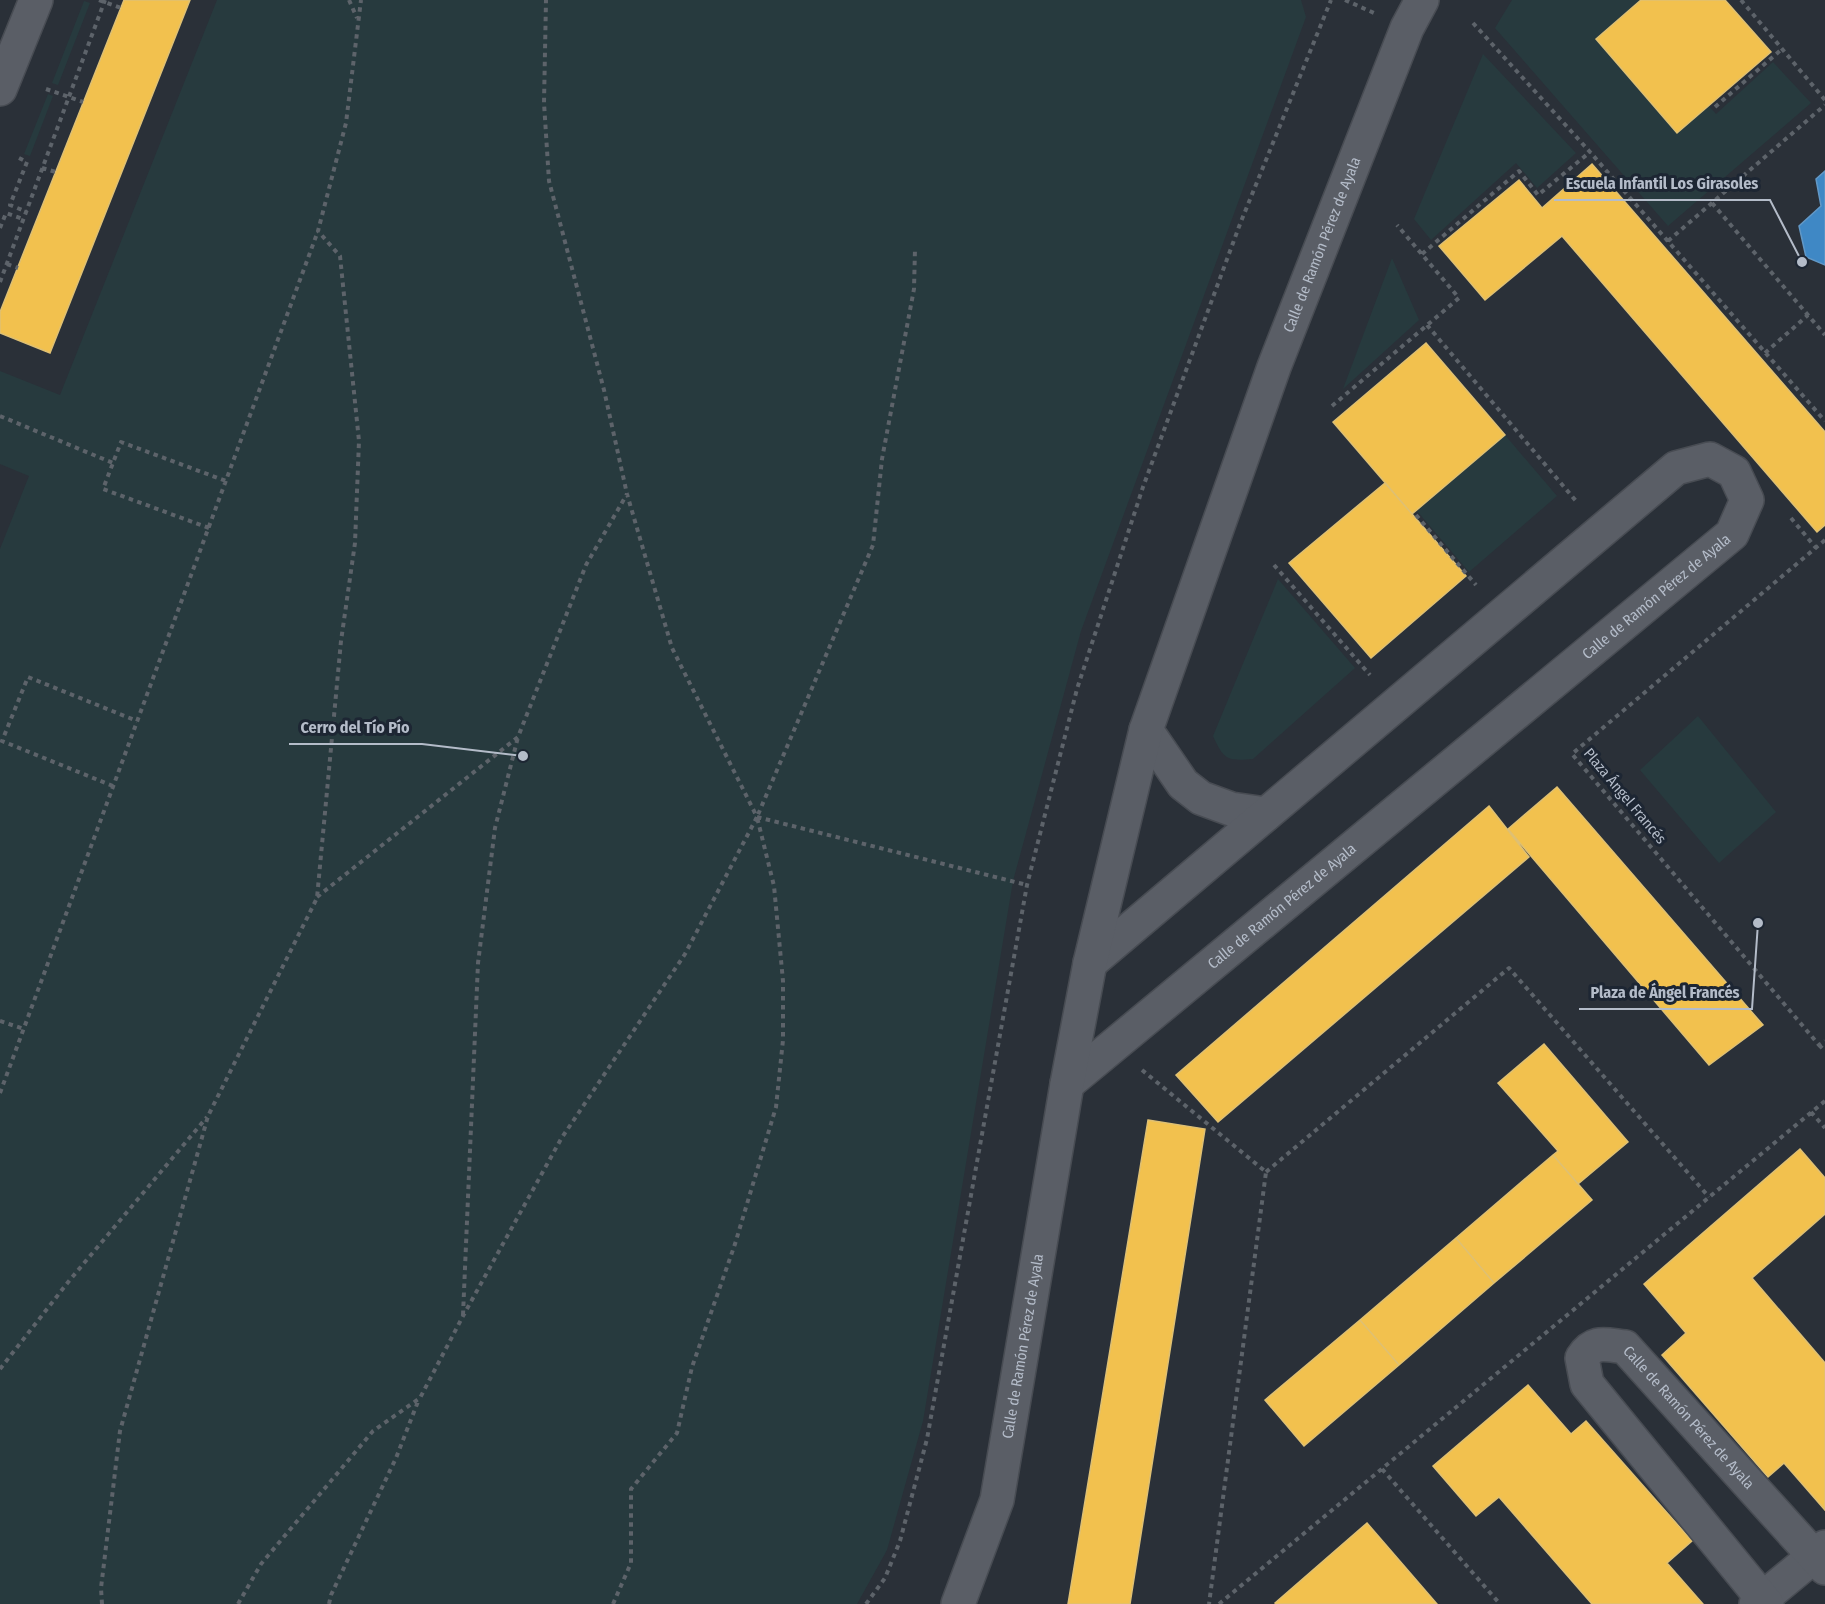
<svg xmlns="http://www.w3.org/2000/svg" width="1825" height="1604" viewBox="0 0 1825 1604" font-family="'Fira Sans Condensed',sans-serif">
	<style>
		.green { fill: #273a3e }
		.homes { fill: #f2c14e; stroke: #dfc073; stroke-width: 1.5 }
		.schools { fill: #3f88c5; stroke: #6298c6; stroke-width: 1.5 }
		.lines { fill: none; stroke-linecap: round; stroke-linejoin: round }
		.minor-casing { stroke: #484c53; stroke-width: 36 }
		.path { stroke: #5d636a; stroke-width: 4; stroke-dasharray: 4.5 4.5; stroke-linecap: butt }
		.minor { stroke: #5a5e66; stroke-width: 33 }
		.labels { text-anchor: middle; stroke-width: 6; stroke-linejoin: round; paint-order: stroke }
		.street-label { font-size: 15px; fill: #b4bcc9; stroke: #1d2633 }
		.leader { fill: none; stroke: #b4bcc9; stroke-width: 2 }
		.callout-dot { fill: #b4bcc9; stroke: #1d2633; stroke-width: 2 }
		.callout-label { font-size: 16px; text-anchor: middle; font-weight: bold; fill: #b4bcc9; stroke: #1d2633; stroke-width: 6; stroke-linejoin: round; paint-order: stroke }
	</style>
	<rect width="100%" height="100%" fill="#2a3038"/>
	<!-- green -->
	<path class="green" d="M217 0H1301L1306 17 1081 631 1013 881 923 1421 887 1550 857 1604H0V549L29 476 0 464V371L60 395Z
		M1512 0H1640L1596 39 1677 132 1709 106 1716 114 1773 62 1811 103 1668 226 1495 28Z
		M84 1 90 3 58 85 52 83Z
		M1483 54 1576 153 1537 188 1516 163 1431 240 1414 219Z
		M48 94 53 96 30 156 24 154Z
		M1392 258 1419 320 1343 389Z
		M1505 435 1557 496 1469 572 1417 511Z
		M1278 579 1355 668 1253 759C1227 761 1224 760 1213 736Z
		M1698 716 1776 812 1719 863 1640 770Z"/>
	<!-- homes -->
	<path class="homes" d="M124 0H190L50 353 0 333V312Z
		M1641 0H1725L1771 52 1677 133 1596 39Z
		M1592 164 1825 432V525L1817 532 1562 236 1485 300 1439 246 1519 180 1542 208Z
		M1426 343 1505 435 1412 514 1333 422Z
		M1385 483 1466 576 1371 658 1289 563Z
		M1557 787 1763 1025 1709 1065 1508 829Z
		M1489 806 1529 857 1218 1122 1176 1075Z
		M1544 1044 1628 1142 1578 1184 1553 1155 1558 1151 1498 1083Z
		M1148 1120 1205 1129 1130 1604H1068Z
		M1800 1149 1825 1178V1214L1752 1278 1825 1363V1510L1784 1463 1768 1477 1662 1355 1686 1333 1644 1284Z
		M1553 1155 1592 1200 1494 1283 1456 1238Z
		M1456 1238 1494 1283 1399 1365 1360 1320Z
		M1360 1320 1399 1365 1304 1446 1265 1400Z
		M1528 1385 1571 1434 1586 1421 1692 1541 1667 1563 1703 1604H1592L1499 1497 1476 1516 1433 1466Z
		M1367 1523 1437 1604H1276L1275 1603Z"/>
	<!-- schools -->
	<path class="schools" d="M1825 171V265L1806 257 1799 226 1821 206 1816 179Z"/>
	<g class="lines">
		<!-- minor casing -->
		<g class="minor-casing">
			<g id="minor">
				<path d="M0 89 36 0"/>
				<path d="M1146 730 1183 784 1201 798 1231 809 1266 814"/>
				<path id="s1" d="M1067 1084 1732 534 1747 500 1734 472 1710 459 1676 468 1090 963"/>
				<path id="s2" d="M958 1604 997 1500 1067 1084 1090 963 1146 730 1274 367 1407 28 1422 0"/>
				<path d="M1756 1604 1825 1547"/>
				<path id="s3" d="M1767 1604 1587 1384 1582 1358C1594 1339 1606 1345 1625 1347L1825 1568"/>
			</g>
		</g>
		<!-- path -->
		<path class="path" d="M99 0 121 8
			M349 0 357 18
			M1345 0 1374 13
			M1741 0 1825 100
			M1473 23 1590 152 1825 421
			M46 89 83 102
			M1715 107 1782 49
			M19 158 27 162 10 205 27 212
			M42 168 56 172
			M1712 203 1825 335
			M0 228 6 213 23 219
			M1668 241 1825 105
			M1422 254 1519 171 1538 195 1590 152
			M7 264 18 268
			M0 282 105 0
			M1427 325 1576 501
			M1765 353 1808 315
			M1332 406 1459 298 1397 225
			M0 416 113 463
			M1416 515 1476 585
			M1791 518 1816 548
			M209 528 103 489 121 442 226 481
			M1825 540 1572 754 1819 1045 1825 1041
			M1274 565 1370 675
			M113 786 2 741 28 677 137 721
			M757 817 1027 885
			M317 897 518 737 586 565 627 494
			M0 1021 24 1029
			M1819 1045 1825 1051
			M1142 1070 1266 1172 1209 1604
			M0 1093 318 231
			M1811 1112 1825 1128
			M1266 1172 1509 968 1709 1197
			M463 1315 478 963 495 828 518 737
			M0 1369 69 1281 207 1117
			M1382 1469 1500 1604
			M102 1604 101 1588 120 1431 208 1116 317 898 341 641 355 543 359 441 340 256 318 231 346 123 361 0
			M238 1604 261 1564 373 1431 420 1398 463 1316 561 1139 685 954 757 817 672 648 627 494 604 390 549 181 544 103 546 0
			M329 1604 331 1595 396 1458 419 1399
			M613 1604 631 1563V1489L677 1433 692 1367 735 1244 776 1107 783 1040V981L774 886 757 817 873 545 882 459 914 289 915 249
			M866 1604 885 1578 900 1541 927 1439 1027 885 1077 689 1143 487 1240 224 1331 0
			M1219 1604 1825 1101"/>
		<!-- minor -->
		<use href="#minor" class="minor"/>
	</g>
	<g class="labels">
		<!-- street labels -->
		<g class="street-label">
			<text dy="5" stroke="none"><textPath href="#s2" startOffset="1412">Calle de Ramón Pérez de Ayala</textPath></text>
			<text dy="5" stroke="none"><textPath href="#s1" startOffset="765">Calle de Ramón Pérez de Ayala</textPath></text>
			<text transform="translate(1625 796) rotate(50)" y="5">Plaza Ángel Francés</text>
			<text dy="5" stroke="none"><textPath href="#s1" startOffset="279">Calle de Ramón Pérez de Ayala</textPath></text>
			<text dy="5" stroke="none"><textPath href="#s2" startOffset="267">Calle de Ramón Pérez de Ayala</textPath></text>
			<text dy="5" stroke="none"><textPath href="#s3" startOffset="454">Calle de Ramón Pérez de Ayala</textPath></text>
		</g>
	</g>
	<!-- callouts -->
	<path class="leader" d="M1802 262L1770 200H1554M523 756L422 744H289M1758 923L1752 1009H1579"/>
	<g class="callout-dot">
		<circle cx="1802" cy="262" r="6"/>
		<circle cx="523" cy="756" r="6"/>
		<circle cx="1758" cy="923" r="6"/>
	</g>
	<g class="callout-label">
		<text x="1662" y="189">Escuela Infantil Los Girasoles</text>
		<text x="355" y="733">Cerro del Tío Pío</text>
		<text x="1665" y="998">Plaza de Ángel Francés</text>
	</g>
</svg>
